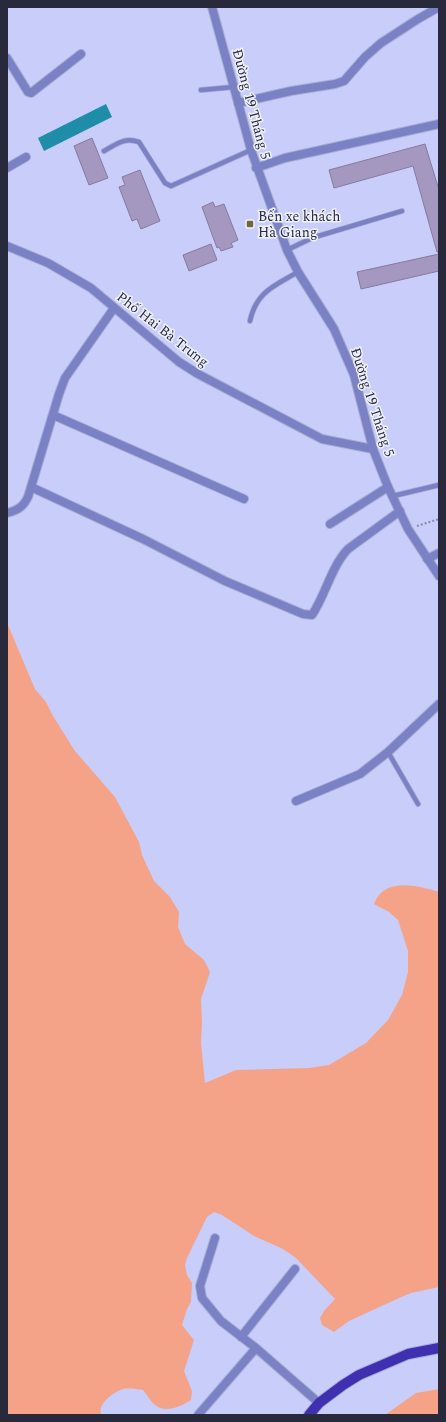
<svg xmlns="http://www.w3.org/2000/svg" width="446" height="1422" viewBox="0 0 446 1422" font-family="Spectral,serif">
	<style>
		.green { fill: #f4a388 }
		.water { fill: #1f8da7 }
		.building { fill: #a497c0; stroke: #867aa1 }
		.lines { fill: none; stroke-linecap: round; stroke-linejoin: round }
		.service-casing { stroke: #a8add3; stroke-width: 6 }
		.minor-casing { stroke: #a8add3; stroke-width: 10 }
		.tertiary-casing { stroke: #a8add3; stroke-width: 10 }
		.primary-casing { stroke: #a8add3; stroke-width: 12 }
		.path { stroke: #868aaa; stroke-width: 2; stroke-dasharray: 2 2; stroke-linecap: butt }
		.service { stroke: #7b81c5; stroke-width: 4.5 }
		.minor { stroke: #7b81c5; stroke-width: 8 }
		.tertiary { stroke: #7b81c5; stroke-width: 8 }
		.primary { stroke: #3f30b1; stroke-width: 10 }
		.poi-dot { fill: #726835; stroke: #eff1fe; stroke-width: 1.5 }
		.labels { text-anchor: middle; stroke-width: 3; stroke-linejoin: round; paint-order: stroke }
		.street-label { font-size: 14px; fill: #28293a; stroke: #eff1fe }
		.poi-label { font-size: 14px; fill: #28293a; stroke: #eff1fe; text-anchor: start }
	</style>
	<rect width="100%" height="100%" fill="#c8cef9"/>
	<!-- green -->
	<path class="green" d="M7 615 8 625 16 644 35 689 46 702 53 716 75 751 115 797 139 842 142 855 154 881 170 897 179 912 178 927 185 944 204 960 210 972 201 999 202 1022 201 1043 205 1083 236 1070 309 1068 329 1065 366 1043 388 1020 402 995 408 972V951L398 920 389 912 374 904C384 877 417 885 439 892V1287L411 1293 397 1299 349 1321 334 1332 322 1325 320 1318 324 1311 335 1299 296 1258 283 1249 254 1236 222 1215 214 1212 207 1217 187 1258 185 1265 187 1275 192 1283 191 1302 187 1309 182 1325 194 1340 184 1371 192 1391 191 1400C182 1406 165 1414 155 1405 151 1402 147 1395 143 1390 137 1389 129 1388 123 1389 116 1391 103 1400 101 1408 100 1411 101 1413 101 1415H7Z
		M439 1389V1415H385L416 1393Z"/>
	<!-- water -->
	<path class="water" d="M106 104 112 117 44 151 38 138Z"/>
	<!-- building -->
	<path class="building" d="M92 138 108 178 89 185 74 146Z
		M425 144 439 190V252H437L413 166 334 188 329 170Z
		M140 170 160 221 141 229 137 219 132 221 119 187 125 185 122 177Z
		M213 202 215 207 224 204 238 240 231 243 233 247 221 251 219 247 217 248 202 207Z
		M211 244 217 260 189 271 183 255Z
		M439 254V271L361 289 357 272Z"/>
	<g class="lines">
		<!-- service casing -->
		<g class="service-casing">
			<path id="service" d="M201 90 234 87
				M104 151C117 144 124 137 139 142L165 183 171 186 251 150
				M315 237 402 211
				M287 250 310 239
				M250 321C256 292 274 286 298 272
				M393 496 439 485
				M388 752 418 804"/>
		</g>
		<!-- minor casing -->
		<g class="minor-casing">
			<path id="minor" d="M7 58 28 92 31 93 81 54
				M238 103 291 91 335 84 344 81 365 57 381 43 418 19 439 7
				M7 168 26 157
				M256 168 285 158 439 124
				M7 246 48 263 91 288 179 362 198 374 322 439 373 449
				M53 415 244 499
				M31 487 143 539 225 581 303 614 312 615C326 594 331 567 348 549L400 511
				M7 513C18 510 23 507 28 497L59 394 65 378 114 308
				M330 524 388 487
				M427 559 439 553
				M296 801 360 774 388 752 439 704
				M215 1238 200 1286 202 1298 221 1321 256 1348 319 1403
				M241 1337 295 1269
				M198 1415 256 1348"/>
		</g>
		<!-- tertiary casing -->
		<g class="tertiary-casing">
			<path id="tertiary" d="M212 7 251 150 287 250 298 272 334 329 354 375 373 449 388 487 408 529 439 576"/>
		</g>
		<!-- primary casing -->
		<g class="primary-casing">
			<path id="primary" d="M309 1415 319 1403 343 1385 359 1375 408 1354 439 1348"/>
		</g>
		<!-- path -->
		<path class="path" d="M417 526 439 519"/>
		<!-- service -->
		<use href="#service" class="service"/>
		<!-- minor -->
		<use href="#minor" class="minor"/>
		<!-- tertiary -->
		<use href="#tertiary" class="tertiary"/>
		<!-- primary -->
		<use href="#primary" class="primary"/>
	</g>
	<!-- markers -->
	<rect class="poi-dot" x="246" y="220" width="8" height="8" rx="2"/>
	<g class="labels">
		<!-- street labels -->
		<g class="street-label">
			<text transform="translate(252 104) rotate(75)" y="5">Đường 19 Tháng 5</text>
			<text transform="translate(163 329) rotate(38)" y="5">Phố Hai Bà Trưng</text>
			<text transform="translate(373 402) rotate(72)" y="5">Đường 19 Tháng 5</text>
		</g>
		<!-- poi labels -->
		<g class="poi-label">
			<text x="258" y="221">Bến xe khách<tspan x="258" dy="16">Hà Giang</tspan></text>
		</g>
	</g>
	<!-- border -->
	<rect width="446" height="1422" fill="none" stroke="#28293a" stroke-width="16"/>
</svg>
